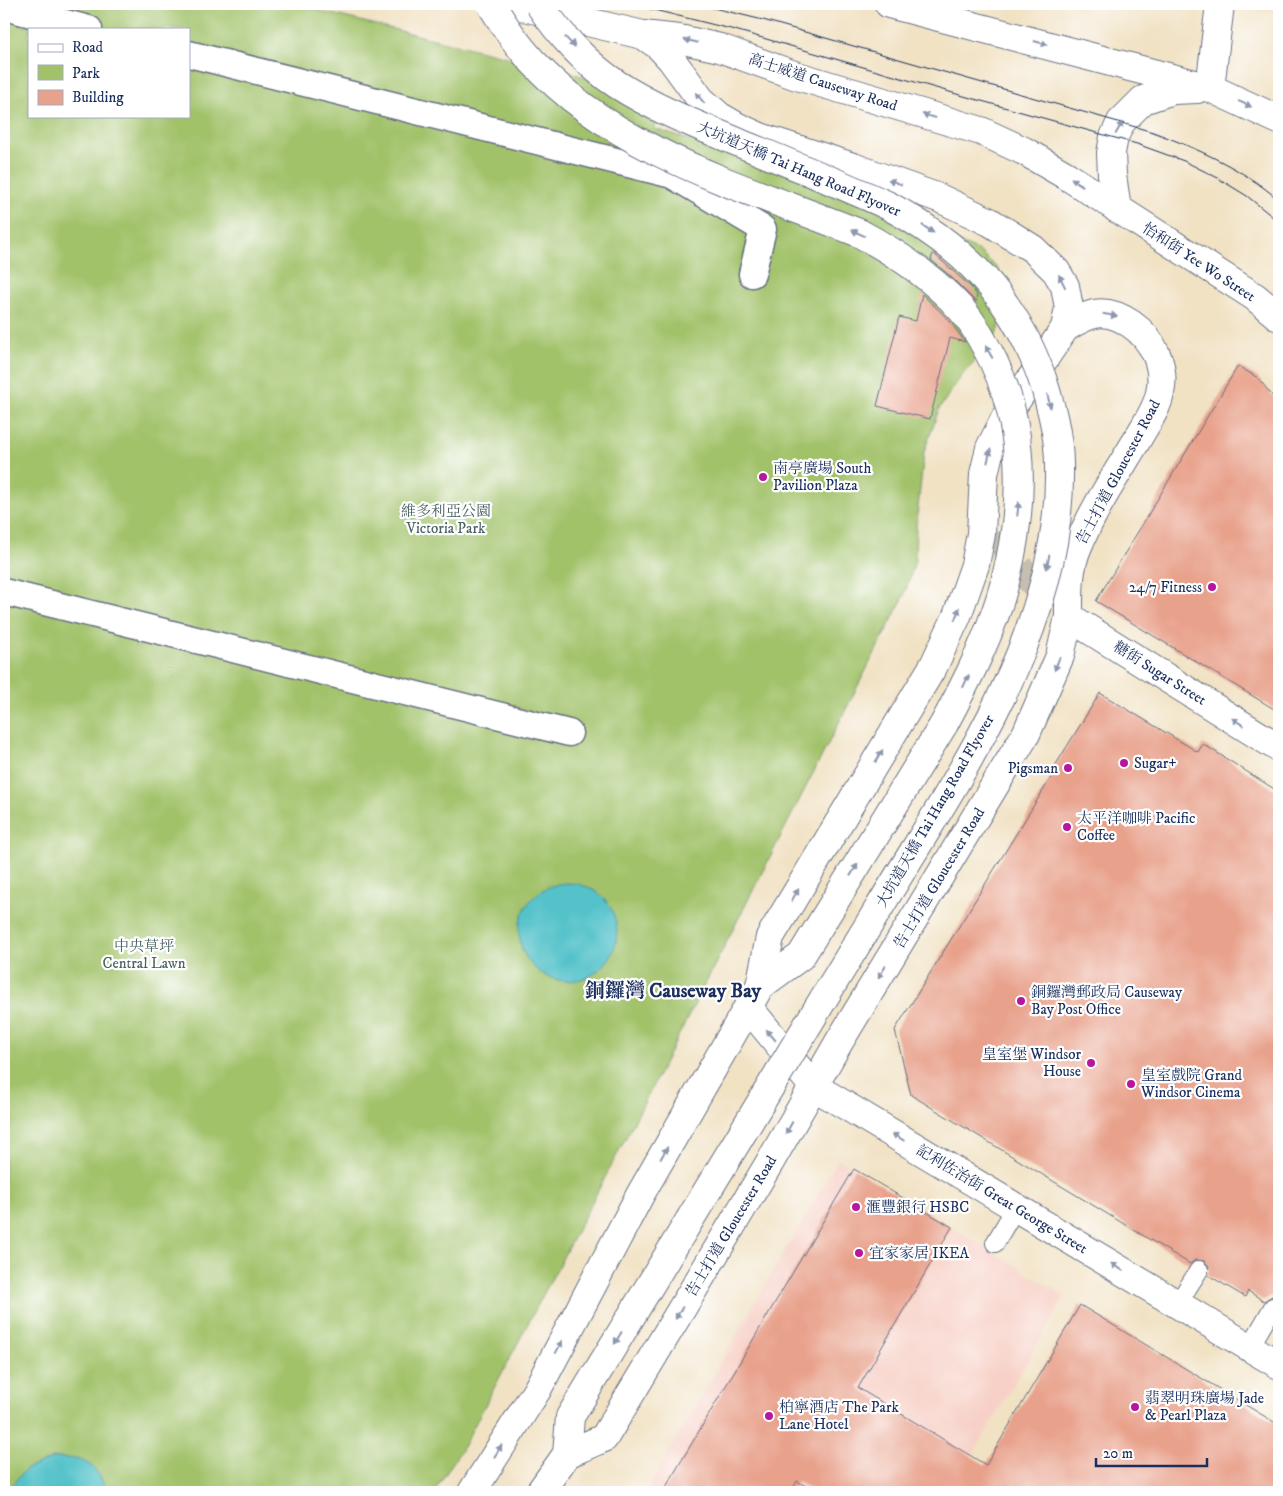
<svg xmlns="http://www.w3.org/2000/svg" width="1283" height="1496" viewBox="0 0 1283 1496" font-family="'IM FELL DW Pica','Noto Serif TC',serif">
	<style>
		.built { fill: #f7d1c7 }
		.green { fill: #a2c26a; stroke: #5e7864; fill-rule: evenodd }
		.water { fill: #54c2ca; stroke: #387894 }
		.building { fill: #e8a18b }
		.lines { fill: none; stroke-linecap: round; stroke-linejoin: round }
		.minor-tunnel { stroke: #c6beb0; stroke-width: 28; stroke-dasharray: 28 14; stroke-linecap: butt }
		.service-casing { stroke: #666e82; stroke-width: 20 }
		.pedestrian-casing { stroke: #666e82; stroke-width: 29 }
		.minor-casing { stroke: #666e82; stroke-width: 30 }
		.tertiary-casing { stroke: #666e82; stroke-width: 30 }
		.secondary-casing { stroke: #666e82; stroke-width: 30 }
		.service { stroke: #fff; stroke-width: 18 }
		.pedestrian { stroke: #fff; stroke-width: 26 }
		.minor { stroke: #fff; stroke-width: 28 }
		.tertiary { stroke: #fff; stroke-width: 28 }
		.secondary { stroke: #fff; stroke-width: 28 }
		.tram { stroke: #1b2f5e; stroke-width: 1 }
		.secondary-bridge-casing { stroke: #666e82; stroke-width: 30; stroke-linecap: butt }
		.secondary-bridge { stroke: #fff; stroke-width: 28 }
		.oneway { fill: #8d97ae }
		.poi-dot { fill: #b5179e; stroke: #fff; stroke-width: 2 }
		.labels { text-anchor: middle; stroke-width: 4.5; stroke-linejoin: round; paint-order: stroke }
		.street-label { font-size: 15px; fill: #1b2f5e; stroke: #fff }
		.poi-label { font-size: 15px; fill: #1b2f5e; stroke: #fff; text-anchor: start }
		.park-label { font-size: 15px; fill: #4a6262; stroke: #fff }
		.district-label { font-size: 20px; font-weight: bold; fill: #1b2f5e; stroke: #fff }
	</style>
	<rect width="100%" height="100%" fill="#fff"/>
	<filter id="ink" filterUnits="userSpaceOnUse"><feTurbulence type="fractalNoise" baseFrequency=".02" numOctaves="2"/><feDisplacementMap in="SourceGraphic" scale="10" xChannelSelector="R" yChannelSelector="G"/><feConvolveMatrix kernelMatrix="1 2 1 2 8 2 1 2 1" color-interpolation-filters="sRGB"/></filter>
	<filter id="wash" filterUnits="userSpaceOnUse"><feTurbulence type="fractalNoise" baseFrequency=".0096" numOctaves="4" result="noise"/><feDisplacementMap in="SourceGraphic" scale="20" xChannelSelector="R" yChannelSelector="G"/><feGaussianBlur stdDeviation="1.12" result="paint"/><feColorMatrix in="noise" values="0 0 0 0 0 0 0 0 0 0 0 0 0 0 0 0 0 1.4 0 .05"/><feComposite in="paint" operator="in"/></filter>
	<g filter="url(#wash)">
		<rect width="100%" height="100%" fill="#f1e2c4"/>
		<!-- built -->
		<path class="built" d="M1270 4H1279V27L1270 5Z
			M838 1159 1065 1296 951 1492H646Z"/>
		<!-- green -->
		<path class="green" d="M4 4H291L572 73 661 102 655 129 838 187 979 251 997 268 1005 284 1004 315 995 337 960 378 939 409 924 452 916 526 915 561 904 596 630 1130 463 1447 434 1492H4ZM29 29H189V116H29Z"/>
		<!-- water -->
		<path class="water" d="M519 932a49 49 0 1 1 98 0a49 49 0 1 1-98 0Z
			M54 1458C85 1457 96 1463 107 1492H6L26 1469Z"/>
		<g id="blocks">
			<!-- building -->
			<path class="building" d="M933 253 971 287 977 295 976 302 949 275 931 260Z
				M922 294 949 320 965 342 950 338 930 419 877 406 899 317 916 321Z
				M1238 366 1258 378 1279 404V712L1096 601Z
				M1100 693 1198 752 1203 744 1279 792V1299L1272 1296 1264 1301 1248 1291 1245 1297 1208 1275 1209 1266 1204 1261 1195 1260 1190 1264 911 1095 895 1030 1052 776 1050 774Z
				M854 1169 952 1227 858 1388 986 1465 1080 1305 1279 1425V1492H816L797 1481 791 1492H663Z"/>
		</g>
	</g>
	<g filter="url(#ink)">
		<use href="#blocks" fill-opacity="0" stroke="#666e82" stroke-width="1"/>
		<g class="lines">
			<!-- minor-tunnel -->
			<path class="minor-tunnel" d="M996 533 1019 567 1044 595"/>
			<!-- service casing -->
			<g class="service-casing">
				<path id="service" d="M995 1243 1016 1207
					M1178 1303 1199 1270
					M1250 1347 1273 1307"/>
			</g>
			<!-- pedestrian casing -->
			<g class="pedestrian-casing">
				<path id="pedestrian" d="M4 7 89 29
					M189 54 672 175 763 229 752 274
					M4 592 569 733"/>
			</g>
			<!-- minor casing -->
			<g class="minor-casing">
				<path id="minor" d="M1065 328C1089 313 1104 306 1131 324 1153 339 1166 366 1160 393 1157 410 1145 425 1137 440 1117 474 1093 509 1078 546 1068 569 1069 592 1069 617
					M748 1007 813 1086 1279 1365"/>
			</g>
			<!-- tertiary casing -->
			<g class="tertiary-casing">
				<path id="tertiary" d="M643 35 659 46 671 59 701 100 719 116 738 127 760 137 853 167 939 198 990 222 1033 249 1056 271 1065 286 1069 308 1065 328 1008 413 990 448 984 474 981 534 975 565 957 616 934 665 770 937 760 986
					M1210 88 1220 4
					M567 1454 604 1438 770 1162 839 1042 1026 734 1060 656 1069 617 1279 748"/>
			</g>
			<!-- secondary casing -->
			<g class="secondary-casing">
				<path id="secondary" d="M511 4 643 35 679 39 720 48 794 75 981 131 1024 151 1067 176 1255 297 1279 317
					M889 4 1210 88 1279 120
					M1117 209 1112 175 1111 153 1114 137 1121 122 1143 100 1173 90 1197 89
					M472 1492 537 1390 640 1195 760 986 801 956 944 724
					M540 1492 567 1454 570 1417 689 1221"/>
			</g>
			<!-- service -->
			<use href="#service" class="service"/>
			<!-- pedestrian -->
			<use href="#pedestrian" class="pedestrian"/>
			<!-- minor -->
			<use href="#minor" class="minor"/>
			<!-- tertiary -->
			<use href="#tertiary" class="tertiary"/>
			<!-- secondary -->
			<use href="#secondary" class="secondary"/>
			<!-- tram -->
			<path class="tram" d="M630 4 735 30 960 95 1137 144 1184 161 1216 177 1247 196 1279 222
				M697 4 763 20 1153 132C1198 149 1242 168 1279 200"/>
			<!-- secondary-bridge casing -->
			<g class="secondary-bridge-casing">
				<path id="secondary-bridge" d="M491 4C503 24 516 44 533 62 617 153 747 188 859 233 897 253 932 277 961 309 971 320 979 334 986 347 1027 420 1025 503 1005 582 992 632 968 679 944 724
					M539 4C559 34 588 66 618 85 657 110 700 126 742 144 791 164 841 184 889 206 964 247 1013 296 1042 378 1051 406 1059 435 1059 465 1063 629 960 773 879 908 815 1012 752 1117 689 1221"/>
			</g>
			<!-- secondary-bridge -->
			<use href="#secondary-bridge" class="secondary-bridge"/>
		</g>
		<!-- one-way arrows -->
		<defs><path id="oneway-solid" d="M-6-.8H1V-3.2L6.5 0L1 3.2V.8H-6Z" transform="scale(1.25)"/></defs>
		<g class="oneway">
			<use href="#oneway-solid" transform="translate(691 41) rotate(-167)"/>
			<use href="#oneway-solid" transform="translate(570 42) rotate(46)"/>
			<use href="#oneway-solid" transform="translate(1041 43) rotate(15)"/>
			<use href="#oneway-solid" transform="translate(700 98) rotate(-130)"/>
			<use href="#oneway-solid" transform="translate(1245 104) rotate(24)"/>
			<use href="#oneway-solid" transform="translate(929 116) rotate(-164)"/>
			<use href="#oneway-solid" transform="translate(1119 128) rotate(-61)"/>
			<use href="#oneway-solid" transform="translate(895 182) rotate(-160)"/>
			<use href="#oneway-solid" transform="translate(1077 182) rotate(-146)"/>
			<use href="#oneway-solid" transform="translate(928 229) rotate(34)"/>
			<use href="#oneway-solid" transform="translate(858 233) rotate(-155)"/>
			<use href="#oneway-solid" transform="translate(1062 281) rotate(-117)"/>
			<use href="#oneway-solid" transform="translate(1110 315) rotate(10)"/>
			<use href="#oneway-solid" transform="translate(989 352) rotate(-119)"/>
			<use href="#oneway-solid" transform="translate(1049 401) rotate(76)"/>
			<use href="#oneway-solid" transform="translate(989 456) rotate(-76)"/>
			<use href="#oneway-solid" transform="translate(1018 509) rotate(-84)"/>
			<use href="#oneway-solid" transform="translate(1048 562) rotate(101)"/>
			<use href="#oneway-solid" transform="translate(957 614) rotate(-69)"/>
			<use href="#oneway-solid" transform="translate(1057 664) rotate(111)"/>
			<use href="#oneway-solid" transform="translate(966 681) rotate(-65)"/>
			<use href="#oneway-solid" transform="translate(1238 722) rotate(-148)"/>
			<use href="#oneway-solid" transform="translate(879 756) rotate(-59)"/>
			<use href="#oneway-solid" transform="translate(854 870) rotate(-58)"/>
			<use href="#oneway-solid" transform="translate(795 895) rotate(-59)"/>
			<use href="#oneway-solid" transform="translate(882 972) rotate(122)"/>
			<use href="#oneway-solid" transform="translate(771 1035) rotate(-130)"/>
			<use href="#oneway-solid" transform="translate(789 1128) rotate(119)"/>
			<use href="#oneway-solid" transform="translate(898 1137) rotate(-149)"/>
			<use href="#oneway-solid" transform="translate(664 1153) rotate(-60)"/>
			<use href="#oneway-solid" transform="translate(1117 1267) rotate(-149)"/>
			<use href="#oneway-solid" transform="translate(679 1313) rotate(121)"/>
			<use href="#oneway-solid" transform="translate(618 1338) rotate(121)"/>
			<use href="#oneway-solid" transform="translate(559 1347) rotate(-62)"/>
			<use href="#oneway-solid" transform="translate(498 1451) rotate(-58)"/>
		</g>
	</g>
	<!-- markers -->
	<g class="poi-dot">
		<circle cx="763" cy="477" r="5"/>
		<circle cx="1212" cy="587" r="5"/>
		<circle cx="1124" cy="763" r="5"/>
		<circle cx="1068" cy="768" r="5"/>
		<circle cx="1067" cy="827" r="5"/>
		<circle cx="1021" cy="1001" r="5"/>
		<circle cx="1091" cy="1063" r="5"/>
		<circle cx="1131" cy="1084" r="5"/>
		<circle cx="856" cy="1207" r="5"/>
		<circle cx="859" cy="1253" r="5"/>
		<circle cx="1135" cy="1407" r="5"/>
		<circle cx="769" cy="1416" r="5"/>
	</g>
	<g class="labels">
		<!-- street labels -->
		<g class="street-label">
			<text transform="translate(823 82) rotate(18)" y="5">高士威道 Causeway Road</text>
			<text transform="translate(799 169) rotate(23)" y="5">大坑道天橋 Tai Hang Road Flyover</text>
			<text transform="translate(1199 262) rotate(33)" y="5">怡和街 Yee Wo Street</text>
			<text transform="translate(1118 472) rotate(-62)" y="5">告士打道 Gloucester Road</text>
			<text transform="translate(1160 673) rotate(32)" y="5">糖街 Sugar Street</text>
			<text transform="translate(935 811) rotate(-60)" y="5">大坑道天橋 Tai Hang Road Flyover</text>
			<text transform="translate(939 878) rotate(-59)" y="5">告士打道 Gloucester Road</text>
			<text transform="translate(1002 1199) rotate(31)" y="5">記利佐治街 Great George Street</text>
			<text transform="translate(731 1226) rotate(-59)" y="5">告士打道 Gloucester Road</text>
		</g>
		<!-- poi labels -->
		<g class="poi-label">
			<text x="773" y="473">南亭廣場 South<tspan x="773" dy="17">Pavilion Plaza</tspan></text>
			<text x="1202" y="592" text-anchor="end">24/7 Fitness</text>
			<text x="1134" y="768">Sugar+</text>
			<text x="1058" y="773" text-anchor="end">Pigsman</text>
			<text x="1077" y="823">太平洋咖啡 Pacific<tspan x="1077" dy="17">Coffee</tspan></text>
			<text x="1031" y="997">銅鑼灣郵政局 Causeway<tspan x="1031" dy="17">Bay Post Office</tspan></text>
			<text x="1081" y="1059" text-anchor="end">皇室堡 Windsor<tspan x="1081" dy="17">House</tspan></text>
			<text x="1141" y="1080">皇室戲院 Grand<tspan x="1141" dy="17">Windsor Cinema</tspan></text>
			<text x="866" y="1212">滙豐銀行 HSBC</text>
			<text x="869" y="1258">宜家家居 IKEA</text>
			<text x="1145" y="1403">翡翠明珠廣場 Jade<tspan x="1145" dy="17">&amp; Pearl Plaza</tspan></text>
			<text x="779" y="1412">柏寧酒店 The Park<tspan x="779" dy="17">Lane Hotel</tspan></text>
		</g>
		<!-- park labels -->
		<g class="park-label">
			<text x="446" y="516">維多利亞公園<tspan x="446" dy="17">Victoria Park</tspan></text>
			<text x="144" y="951">中央草坪<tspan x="144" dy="17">Central Lawn</tspan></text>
		</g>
		<!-- district labels -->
		<g class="district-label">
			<text x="673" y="997">銅鑼灣 Causeway Bay</text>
		</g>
	</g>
	<!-- margin -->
	<rect width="1283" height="1496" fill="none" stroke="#fff" stroke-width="20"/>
	<!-- legend -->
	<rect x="28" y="28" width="162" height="90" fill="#ffffff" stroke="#a4acbf"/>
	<rect x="38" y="44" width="25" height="8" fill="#ffffff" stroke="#a4acbf"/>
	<text x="72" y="52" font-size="15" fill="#1b2f5e">Road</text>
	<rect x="38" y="65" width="25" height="15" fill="#a2c26a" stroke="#a4acbf"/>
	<text x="72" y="78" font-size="15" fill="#1b2f5e">Park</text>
	<rect x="38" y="90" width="25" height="15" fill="#e8a18b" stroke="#a4acbf"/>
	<text x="72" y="102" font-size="15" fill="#1b2f5e">Building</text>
	<!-- scale -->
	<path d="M1096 1458v8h111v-8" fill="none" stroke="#1b2f5e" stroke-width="2.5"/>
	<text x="1103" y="1458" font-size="15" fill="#1b2f5e" stroke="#ffffff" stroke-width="4" paint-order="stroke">20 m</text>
</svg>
